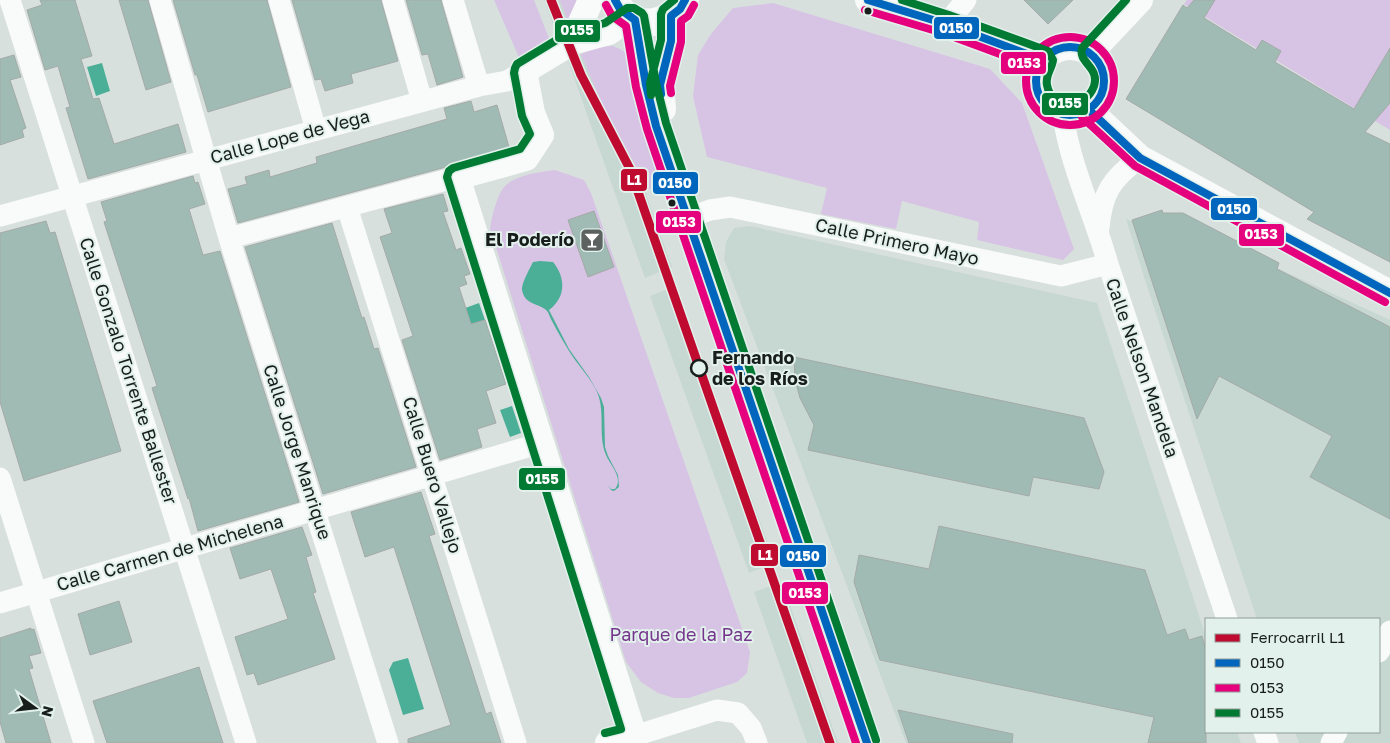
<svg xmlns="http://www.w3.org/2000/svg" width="1390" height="743" viewBox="0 0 1390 743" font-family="'Golos Text',sans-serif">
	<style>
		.built { fill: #c7d7d1 }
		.green { fill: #d7c3e4 }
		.water { fill: #4baf98 }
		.building { fill: #a0bbb3; stroke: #a4aaa8 }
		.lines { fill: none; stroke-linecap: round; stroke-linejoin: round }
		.minor { stroke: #f9fafa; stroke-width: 21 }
		.tertiary { stroke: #f9fafa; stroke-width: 26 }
		.secondary { stroke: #f9fafa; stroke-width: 28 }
		.bus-1-casing { stroke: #e2f1eb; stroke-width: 11 }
		.bus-2-casing { stroke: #e2f1eb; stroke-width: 11 }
		.bus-3-casing { stroke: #e2f1eb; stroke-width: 11 }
		.bus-1 { stroke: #0065bd; stroke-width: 8 }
		.bus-2 { stroke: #e5007d; stroke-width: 8 }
		.bus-3 { stroke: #017a33; stroke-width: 8 }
		.rail-1-casing { stroke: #e2f1eb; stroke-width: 12 }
		.rail-1 { stroke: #c00b31; stroke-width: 9 }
		.bus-dot { fill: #181e1c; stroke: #e2f1eb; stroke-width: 2 }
		.stop-dot { fill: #e2f1eb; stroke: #181e1c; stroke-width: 2.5 }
		.labels { text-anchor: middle; stroke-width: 4; stroke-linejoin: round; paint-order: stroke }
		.street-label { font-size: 18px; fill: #181e1c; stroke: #e2f1eb }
		.poi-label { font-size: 18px; font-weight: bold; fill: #181e1c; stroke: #e2f1eb; text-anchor: end }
		.stop-label { font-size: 18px; font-weight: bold; fill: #181e1c; stroke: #e2f1eb; text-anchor: start }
		.park-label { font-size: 18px; fill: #75358c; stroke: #e2f1eb }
		.line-badge { stroke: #e2f1eb; stroke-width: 2 }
		.badge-label { font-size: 14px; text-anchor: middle; font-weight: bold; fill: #fff }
	</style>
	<rect width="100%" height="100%" fill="#d8e0dd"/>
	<!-- built -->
	<path class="built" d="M544 0H560L569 24 558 37Z
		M581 54 603 106 637 169 672 267 645 278 568 61Z
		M1162 215 1390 320V743H1299L1295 732H1379V619H1257L1144 277 1126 219 1141 225Z
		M750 226 1097 303 1206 637V732H1237L1241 743H906L724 259 726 242 734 228Z
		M676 286 775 563 749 573 650 296Z
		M782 582 838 743H807L754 592Z"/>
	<!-- green -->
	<path class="green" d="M494 0H534L550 41 521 62Z
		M560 0H583L569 24Z
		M1187 0H1390V130L1184 4Z
		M773 3 990 69 1022 103 1074 249 1063 260 977 240 979 222 902 201 896 229 821 214 827 188 707 157 693 96 698 55 711 34 733 8Z
		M613 46 622 50 629 56 660 185 644 191 637 169 603 106 581 54 599 47Z
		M555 170 584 180 591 193 750 652 747 673 737 682 689 698H674L658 693 641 682 626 662 490 228C492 217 497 193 506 185 517 175 540 172 555 170Z"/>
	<!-- water -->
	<path class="water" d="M102 63 110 91 96 96 87 67Z
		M540 261 553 262C566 278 566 297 549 310L569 349 589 377 601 398 604 407 605 447 608 456 618 475 619 487 614 491 611 490 608 485 611 489H615C624 478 610 465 606 455 597 433 607 409 595 388 588 375 577 364 569 351 563 341 557 331 552 321 550 318 549 313 547 311 540 303 525 306 522 290 521 284 530 268 533 262Z
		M479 303 485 320 459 328 457 311Z
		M512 406 521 433 510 437 500 410Z
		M408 658 424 709 403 715 389 670 393 662Z"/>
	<!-- building -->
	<path class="building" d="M40 0H75L92 56 81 59 93 99 99 98 114 144 178 124 186 152 88 179 66 108 70 107 58 66 45 70 27 10 42 5Z
		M119 0H148L171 82 146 90Z
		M173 0H267L291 87 208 112 197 75H195Z
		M292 0H381L398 61 351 74 353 83 325 91 321 79 315 80Z
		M406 0H441L463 77 437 85 428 54 422 55Z
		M1024 0H1073L1048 24Z
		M1194 0H1215L1204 18 1256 50 1262 40 1281 51 1275 62 1354 109 1390 48V103L1365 132 1390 144V262L1307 219 1314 212 1126 99 1183 5 1187 8Z
		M14 55 21 77 10 80 26 128 22 130 24 137 0 145V59Z
		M471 101 474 112 497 105 509 147 453 163 446 167 238 223 228 189 247 184 245 177 269 170 270 177 317 163 316 157 447 119 444 108Z
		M193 176 195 183 198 182 205 204 189 209 203 255 220 251 299 502 198 531 189 498 188 499 152 388 157 386 104 222 107 221 101 202Z
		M443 194 448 211 443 212 456 250 461 248 470 274 464 276 467 284 459 287 471 324 485 320 506 384 486 391 496 423 477 429 482 447 440 460 402 340 413 336 380 237 392 233 384 209Z
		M1162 210 1163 213H1183L1279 263 1277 269 1390 327V519L1310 477 1332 436 1219 376 1197 419 1132 220Z
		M594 211 614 267 588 277 568 220Z
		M46 221 50 233 55 232 121 451 24 481 0 402V233Z
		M332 223 362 318 364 317 374 349 378 348 416 467 323 494 245 247Z
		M794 357 1084 418 1104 472 1099 489 1033 477 1029 496 808 450 814 425 800 398 795 379Z
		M421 492 435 534 429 536 486 714 491 712 501 743H408V739L451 725 394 547 365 557 351 512Z
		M939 526 1145 570 1167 635 1185 629 1189 640 1202 636 1206 650V743H1148L1154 717 880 660 854 582 859 555 929 569Z
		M302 527 312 555 306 557 316 592 313 593 335 659 258 685 254 673 247 675 235 637 288 619 271 569 240 579 230 548Z
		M119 601 132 642 90 655 78 614Z
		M31 628V630L34 629 41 653 29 656 33 668 29 669 51 743H6L0 722V638Z
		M199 667 223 743H107L93 701Z
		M898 710 1013 734 1012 743H909Z"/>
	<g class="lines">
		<!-- minor -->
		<path class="minor" d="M10 0 246 743
			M160 0 229 238 388 743
			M279 0 316 130
			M393 0 422 101
			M453 0 479 86
			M946 24 966 0
			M1063 115C1070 166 1094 214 1108 264L1227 619
			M347 207 516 743
			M0 216 479 86 507 81 524 71
			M686 219 710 210 730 207 1061 276 1108 264
			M1099 228C1102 193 1112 178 1140 158
			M229 238 457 177
			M0 478 84 743
			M0 603 541 443
			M1379 652 1390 631
			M1264 732 1268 743
			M634 736 717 710 738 713 751 728 757 743
			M1331 743 1337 732"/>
		<!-- tertiary -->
		<path class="tertiary" d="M868 0 946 24 1043 60
			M572 42 591 0
			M1036 81a34 34 0 1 1 68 0a34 34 0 1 1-68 0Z
			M1091 52 1140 0
			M1089 110 1140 158 1390 293
			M608 743 634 736 457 177 526 158 541 135 532 113 524 71 572 42 609 32 630 17"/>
		<!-- secondary -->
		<path class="secondary" d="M615 0C630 33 668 27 685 0
			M635 20 646 85 656 126 699 255 867 743
			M662 109 660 85 671 41V16"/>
		<!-- bus-1 casing -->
		<g class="bus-1-casing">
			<path id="bus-1" d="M615 0 620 9 635 20 646 85 656 126 867 743
				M868 0 946 24 1043 60
				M1036 81a34 34 0 1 1 68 0a34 34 0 1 1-68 0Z
				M661 94 660 85 671 41V16L680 9 685 0
				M1089 110 1140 158 1390 293"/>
		</g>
		<!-- bus-2 casing -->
		<g class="bus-2-casing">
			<path id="bus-2" d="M606 5 612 16 626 26 636 87 647 129 856 743
				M865 10 943 33 1040 69
				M1026 81a44 44 0 1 1 88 0a44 44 0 1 1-88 0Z
				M671 93 670 86 681 42V21L688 16 694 5
				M1082 117 1135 166 1385 302"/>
		</g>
		<!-- bus-3 casing -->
		<g class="bus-3-casing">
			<path id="bus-3" d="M902 0 949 15 1048 51 1053 60C1052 69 1045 75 1047 85 1052 112 1086 109 1094 86 1100 67 1078 63 1082 48L1126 0
				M651 95 650 83 661 40V14L663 9 674 0
				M605 733 621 729 447 177 449 171 453 168 520 149 530 134 522 116 514 73 515 68 517 64 568 33 605 23 627 8H634L642 13 644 16 656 83 666 123 876 740"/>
		</g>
		<!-- bus-1 -->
		<use href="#bus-1" class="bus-1"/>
		<!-- bus-2 -->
		<use href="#bus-2" class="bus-2"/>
		<!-- bus-3 -->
		<use href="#bus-3" class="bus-3"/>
		<!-- rail-1 casing -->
		<g class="rail-1-casing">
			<path id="rail-1" d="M551 0 581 75 630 169 830 743"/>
		</g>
		<!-- rail-1 -->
		<use href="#rail-1" class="rail-1"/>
	</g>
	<!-- icons -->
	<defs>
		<g id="bar-square" transform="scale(1.25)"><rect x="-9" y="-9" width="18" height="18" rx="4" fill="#5b6260" stroke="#e2f1eb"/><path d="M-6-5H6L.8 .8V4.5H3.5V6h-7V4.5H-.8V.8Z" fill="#fff"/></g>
	</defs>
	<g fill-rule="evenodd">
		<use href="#bar-square" x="592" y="240"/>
	</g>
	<!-- markers -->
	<g class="bus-dot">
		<circle cx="868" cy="11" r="4.5"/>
		<circle cx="672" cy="203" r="4.5"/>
	</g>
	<circle class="stop-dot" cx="699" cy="368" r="8"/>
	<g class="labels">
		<!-- street labels -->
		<g class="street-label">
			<text transform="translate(290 137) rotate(-15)" y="6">Calle Lope de Vega</text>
			<text transform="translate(897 242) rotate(12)" y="6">Calle Primero Mayo</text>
			<text transform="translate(1142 368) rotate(71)" y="6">Calle Nelson Mandela</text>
			<text transform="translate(128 371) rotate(72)" y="6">Calle Gonzalo Torrente Ballester</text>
			<text transform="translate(297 452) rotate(72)" y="6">Calle Jorge Manrique</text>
			<text transform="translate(432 475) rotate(73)" y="6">Calle Buero Vallejo</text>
			<text transform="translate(170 553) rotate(-16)" y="6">Calle Carmen de Michelena</text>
		</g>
		<!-- poi labels -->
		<g class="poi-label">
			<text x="574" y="246">El Poderío</text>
		</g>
		<!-- stop labels -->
		<g class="stop-label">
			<text x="712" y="364">Fernando<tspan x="712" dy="21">de los Ríos</tspan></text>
		</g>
		<!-- park labels -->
		<g class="park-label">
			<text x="681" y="641">Parque de la Paz</text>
		</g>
	</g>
	<g class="line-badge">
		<rect x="933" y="16" width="47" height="24" rx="5" fill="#0065bd"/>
		<rect x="554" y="19" width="47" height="24" rx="5" fill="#017a33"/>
		<rect x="1000" y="51" width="47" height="24" rx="5" fill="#e5007d"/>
		<rect x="1041" y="92" width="48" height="24" rx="5" fill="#017a33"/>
		<rect x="620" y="168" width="28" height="24" rx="5" fill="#c00b31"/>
		<rect x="652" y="171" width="47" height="24" rx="5" fill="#0065bd"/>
		<rect x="1210" y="197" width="48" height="24" rx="5" fill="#0065bd"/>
		<rect x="655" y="210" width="47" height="24" rx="5" fill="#e5007d"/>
		<rect x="1238" y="223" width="47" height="24" rx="5" fill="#e5007d"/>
		<rect x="518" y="467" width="48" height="24" rx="5" fill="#017a33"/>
		<rect x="750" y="543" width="29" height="24" rx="5" fill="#c00b31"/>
		<rect x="779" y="544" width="48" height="24" rx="5" fill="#0065bd"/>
		<rect x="781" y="581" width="48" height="24" rx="5" fill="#e5007d"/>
	</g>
	<g class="badge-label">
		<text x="956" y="33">0150</text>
		<text x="577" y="35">0155</text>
		<text x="1024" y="68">0153</text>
		<text x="1065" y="108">0155</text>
		<text x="634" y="185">L1</text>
		<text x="675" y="188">0150</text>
		<text x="1234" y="214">0150</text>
		<text x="679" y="227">0153</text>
		<text x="1261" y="239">0153</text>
		<text x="542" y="484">0155</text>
		<text x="765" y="560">L1</text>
		<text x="803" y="561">0150</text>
		<text x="805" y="598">0153</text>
	</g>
	<!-- legend -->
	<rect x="1205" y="618" width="175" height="115" fill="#e2f1eb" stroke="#919d98"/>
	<rect x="1215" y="634" width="25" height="8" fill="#c00b31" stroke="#919d98"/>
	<text x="1250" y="643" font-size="15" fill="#181e1c">Ferrocarril L1</text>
	<rect x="1215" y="659" width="25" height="8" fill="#0065bd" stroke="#919d98"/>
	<text x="1250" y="668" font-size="15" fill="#181e1c">0150</text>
	<rect x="1215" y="684" width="25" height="8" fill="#e5007d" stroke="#919d98"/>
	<text x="1250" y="693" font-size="15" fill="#181e1c">0153</text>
	<rect x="1215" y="709" width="25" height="8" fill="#017a33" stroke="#919d98"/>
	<text x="1250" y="718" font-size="15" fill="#181e1c">0155</text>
	<!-- north arrow -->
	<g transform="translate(35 708) rotate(105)" stroke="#e2f1eb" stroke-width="4" paint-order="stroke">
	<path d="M0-4L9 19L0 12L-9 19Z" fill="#181e1c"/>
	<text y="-8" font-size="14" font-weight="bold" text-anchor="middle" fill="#181e1c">N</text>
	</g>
</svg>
